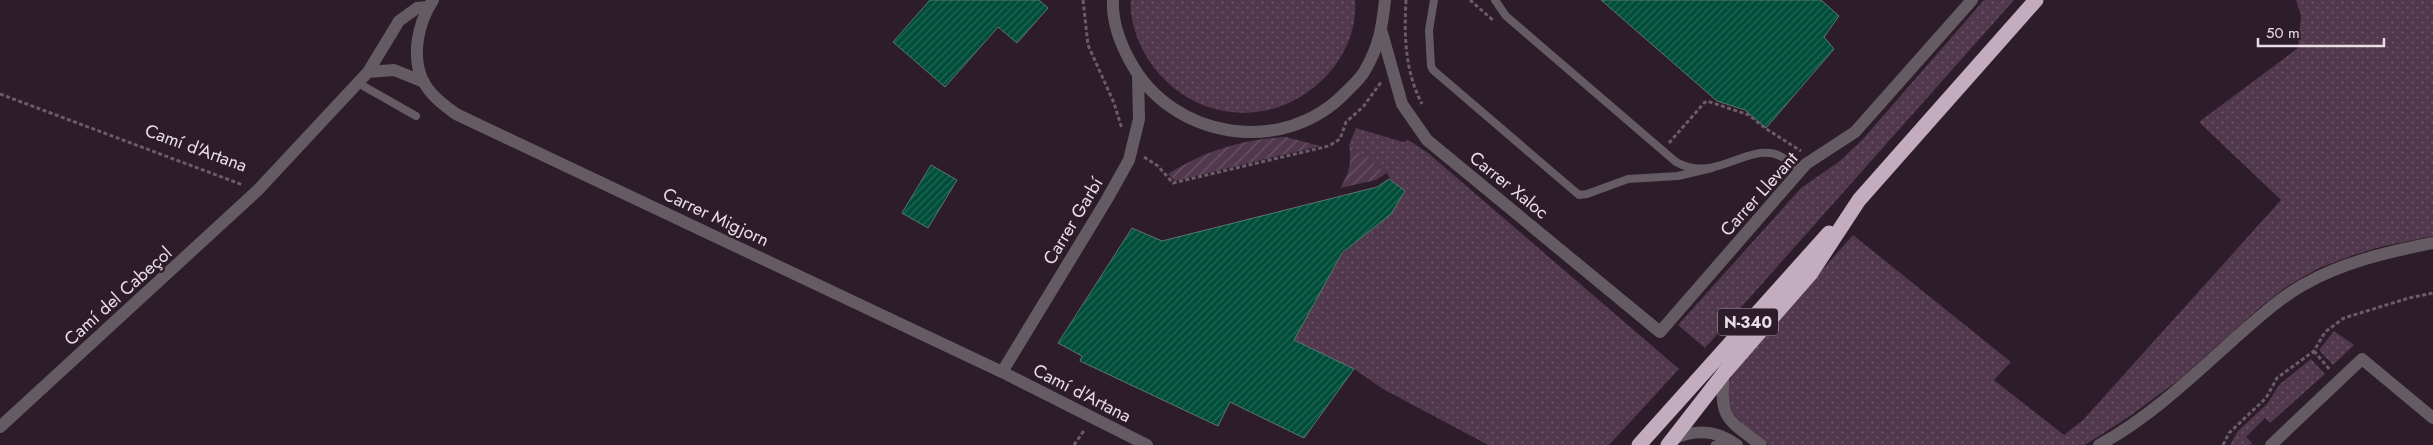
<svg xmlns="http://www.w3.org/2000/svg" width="2433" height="445" viewBox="0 0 2433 445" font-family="Jost,sans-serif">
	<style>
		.grass { fill: url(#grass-dots) }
		.garden { fill: url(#garden-furrows) }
		.building { fill: url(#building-hatch); stroke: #5c766b }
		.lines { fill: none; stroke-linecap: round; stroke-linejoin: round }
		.path { stroke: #6b5c68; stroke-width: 3; stroke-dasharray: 4 2.5; stroke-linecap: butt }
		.lane { stroke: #655c63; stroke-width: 8 }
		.street { stroke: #655c63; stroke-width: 12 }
		.highway { stroke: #c3acbe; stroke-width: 15 }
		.labels { text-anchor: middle; stroke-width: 5; stroke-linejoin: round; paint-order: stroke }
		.shield { fill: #2d1c29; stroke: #b1a3ad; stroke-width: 1 }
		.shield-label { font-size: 16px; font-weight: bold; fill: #e9dde6 }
		.street-label { font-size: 18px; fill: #e9dde6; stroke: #2d1c29 }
	</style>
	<defs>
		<pattern id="grass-dots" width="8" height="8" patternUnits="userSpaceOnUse" patternTransform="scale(1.25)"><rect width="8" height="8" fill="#52384c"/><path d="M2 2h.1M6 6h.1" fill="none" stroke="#6b5466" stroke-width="1.8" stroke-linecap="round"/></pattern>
		<pattern id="garden-furrows" width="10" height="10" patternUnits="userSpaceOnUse" patternTransform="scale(1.25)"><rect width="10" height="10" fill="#52384c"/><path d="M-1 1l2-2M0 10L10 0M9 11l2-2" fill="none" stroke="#6b5466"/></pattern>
		<pattern id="building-hatch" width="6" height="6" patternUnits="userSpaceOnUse" patternTransform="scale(1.25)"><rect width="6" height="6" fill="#004e39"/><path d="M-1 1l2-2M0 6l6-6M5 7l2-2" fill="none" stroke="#256756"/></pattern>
	</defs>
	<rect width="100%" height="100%" fill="#2d1c29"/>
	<!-- grass -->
	<path class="grass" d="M1131 0H1355C1357 23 1349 46 1336 64 1286 133 1188 128 1145 54 1137 40 1129 18 1131 0Z
		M1984 0H2014L1705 348 1678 325 1801 188 1840 161 1863 139Z
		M2296 0H2433V236L2380 247 2351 256 2319 268 2289 285 2259 308 2180 379 2130 416 2085 445H1769C1740 421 1711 406 1738 365L1853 235 2011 362 1994 380 2064 435 2083 420 2281 200 2199 122 2298 48 2301 16Z
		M1356 128 1403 142 1408 140 1428 153 1679 369 1609 445H1488L1383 389 1354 369 1294 340 1342 254 1391 213 1405 191 1390 179 1387 173 1349 145Z
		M2334 331 2354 345 2333 365 2319 350Z
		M2311 359 2325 374 2270 423 2265 418 2246 437 2252 443 2250 445H2230L2238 431 2267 404 2280 384Z"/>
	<!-- garden -->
	<path class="garden" d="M1286 137 1320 146 1175 181 1168 174C1204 151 1243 139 1286 137Z
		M1349 145 1387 173 1376 180 1340 188C1349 174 1352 162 1349 145Z"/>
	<!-- building -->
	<path class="building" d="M930 0H1039L1048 8 1017 43 998 27 945 87 893 42Z
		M1601 0H1821L1839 16 1824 37 1834 49 1766 128 1745 110 1717 101Z
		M931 165 957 180 928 228 902 213Z
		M1389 179 1405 191 1391 214 1342 253 1294 340 1354 369 1304 438 1230 402 1218 426 1080 361 1082 356 1058 343 1132 228 1162 241 1377 187Z"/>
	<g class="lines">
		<!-- path -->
		<path class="path" d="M1083 0 1088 45 1114 103 1122 129
			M1406 0C1404 37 1405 71 1422 104
			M1470 0 1494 21
			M0 94 243 185
			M1669 143 1704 103 1707 101 1749 115 1765 128 1801 151
			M1144 157 1158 166 1173 183 1329 146 1340 139 1346 122 1363 107 1382 81
			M2314 351 2330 370
			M1074 445 1085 429
			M2223 445 2229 433 2266 398 2277 378 2314 351 2325 332 2344 318 2409 298 2433 293"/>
		<!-- lane -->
		<path class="lane" d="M1434 0 1429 30 1431 66 1433 70 1579 195 1587 194 1628 179 1678 176 1712 168
			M1495 0 1506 16 1676 162C1714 183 1743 146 1775 154 1784 156 1793 165 1801 171
			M358 83 416 116
			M1715 445 1728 439"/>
		<!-- street -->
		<path class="street" d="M433 0C418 23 411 56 423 81 430 95 444 105 456 114L1002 372 1147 445
			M1113 0C1112 21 1120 43 1130 61 1172 140 1284 157 1346 92 1352 86 1360 79 1364 72 1379 47 1382 28 1385 0
			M1382 33 1402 104 1427 140 1660 332 1806 164 1855 132 1972 0
			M368 72 394 70 424 82
			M1002 372 1106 201 1129 160 1139 119 1138 76
			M1724 373C1719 419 1727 419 1761 445
			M0 427 258 190 368 72 399 21 417 8 428 7
			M1675 438C1697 429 1717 430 1737 445
			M2099 445C2149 418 2192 377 2234 339 2256 320 2278 299 2303 285 2343 262 2388 252 2433 243
			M2271 445 2362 359 2433 418"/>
		<!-- highway -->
		<path class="highway" d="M1639 445 1829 233
			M1668 445 1724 373 1811 273 1859 200 2036 0"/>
	</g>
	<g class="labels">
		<!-- shield labels -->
		<rect class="shield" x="1718" y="308.5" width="60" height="27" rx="4"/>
		<g class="shield-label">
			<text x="1748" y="328">N-340</text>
		</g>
		<!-- street labels -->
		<g class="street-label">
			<text transform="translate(196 148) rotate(20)" y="6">Camí d'Artana</text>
			<text transform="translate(1509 185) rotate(39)" y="6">Carrer Xaloc</text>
			<text transform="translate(1759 194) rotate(-48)" y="6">Carrer Llevant</text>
			<text transform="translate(716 217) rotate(25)" y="6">Carrer Migjorn</text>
			<text transform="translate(1073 221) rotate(-59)" y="6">Carrer Garbí</text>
			<text transform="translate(118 296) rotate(-42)" y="6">Camí del Cabeçol</text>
			<text transform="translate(1082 393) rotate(27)" y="6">Camí d'Artana</text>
		</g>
	</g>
	<!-- scale -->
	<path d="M2258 38v8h126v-8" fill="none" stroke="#e9dde6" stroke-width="2.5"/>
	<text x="2266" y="38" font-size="15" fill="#e9dde6" stroke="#2d1c29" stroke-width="4" paint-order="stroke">50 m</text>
</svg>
